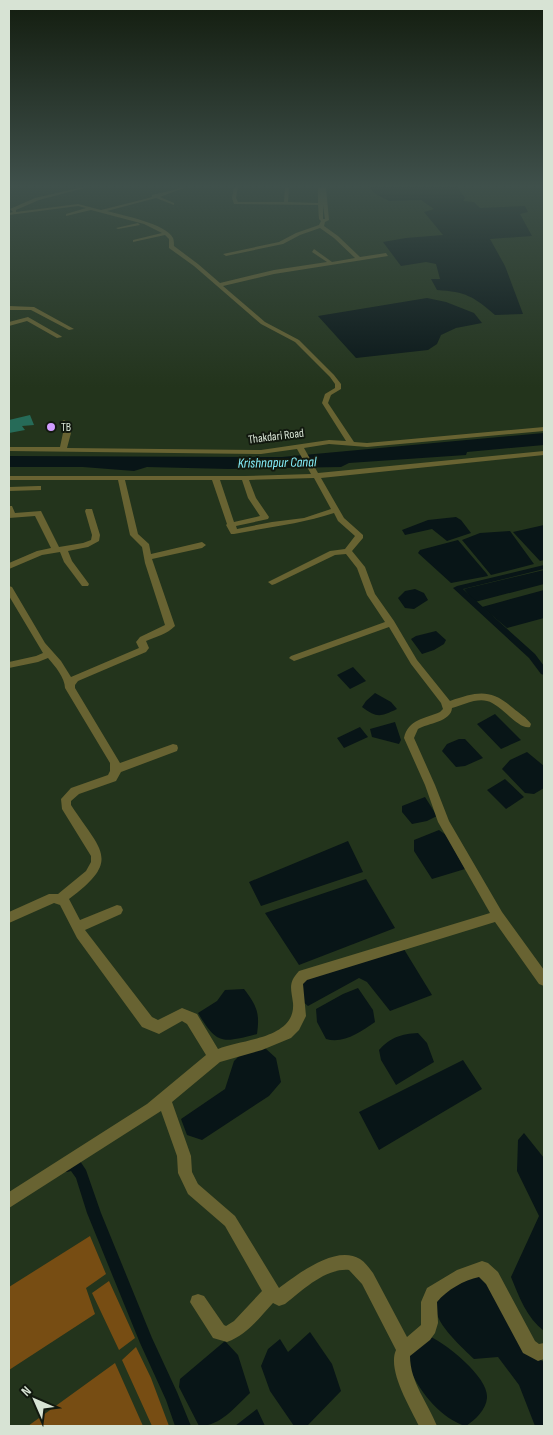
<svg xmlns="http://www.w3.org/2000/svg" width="553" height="1435" viewBox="0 0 553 1435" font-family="'Sofia Sans Condensed',sans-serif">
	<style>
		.green { fill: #774d13 }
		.water { fill: #081517 }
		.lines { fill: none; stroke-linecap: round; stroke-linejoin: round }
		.canal { fill: #081517; fill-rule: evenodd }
		.building { fill: #266b58 }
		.minor { fill: #686332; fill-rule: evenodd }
		.poi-dot { fill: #d09dfe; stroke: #12190f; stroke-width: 2 }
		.labels { text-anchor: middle; stroke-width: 4; stroke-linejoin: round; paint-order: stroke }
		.far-poi-label { font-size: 12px; fill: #d7e3d4; stroke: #12190f; text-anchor: start }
		.far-street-label { font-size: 12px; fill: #d7e3d4; stroke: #12190f }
		.far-water-label { font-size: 14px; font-style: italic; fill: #84eefb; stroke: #12190f }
	</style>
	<rect width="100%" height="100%" fill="#23341c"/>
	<!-- green -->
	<path class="green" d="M90 1236 106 1274 86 1288 95 1314 9 1370V1287Z
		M109 1281 135 1338 119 1350 92 1293Z
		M136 1347 151 1378 169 1426H152L122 1360Z
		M115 1363 143 1426H28Z"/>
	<!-- water -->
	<path class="water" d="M370 187H457L465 198 463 201 474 202 480 208 525 206 528 212 520 214 532 236 490 239 505 266 523 314 495 315C473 296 466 292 437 290L431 279H440L436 264 426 262 401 266 383 242 406 238 443 235 424 212 434 209 421 200 389 201 374 193Z
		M427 298 446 302 474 313 482 323 456 328 441 335 437 344 428 350 356 358 318 316Z
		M544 433V445L467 452 466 455 349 463 341 467 229 469 147 467 134 471 83 467H9V456L282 457Z
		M456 517 461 520 471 533 447 541 432 529 405 535 402 530 428 520Z
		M544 525V560L540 561 513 532Z
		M510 531 534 564 491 575 462 540 480 533Z
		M458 540 487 574 488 576 451 583 418 553 420 550Z
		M544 570V584L475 602 464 589Z
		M415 589 424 593 428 600 414 609 405 608 398 598 405 591Z
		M544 590V618L507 628 482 607Z
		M436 631 446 640 444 644 434 650 422 654 411 639 416 636Z
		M353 667 366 681 350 689 337 675Z
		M375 693 391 702 397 709C380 717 377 718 362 707L366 701Z
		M495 714 521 740 501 749 477 724Z
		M395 722 401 740 399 744 372 737 370 729Z
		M360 727 368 737 344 748 337 738Z
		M459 739H465L483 758 465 766 456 767 442 751 447 744Z
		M527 752 544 766V788L534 794 525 793 502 769 510 760Z
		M505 779 524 797 506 809 487 790Z
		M425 797 437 816 427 821 412 824 402 812V806Z
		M439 830 446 835 465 869 432 879 414 851V840Z
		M348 841 363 872 261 906 249 882Z
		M366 879 395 928 299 965 265 913Z
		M402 946 432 995 390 1011 367 982 359 978 308 1006 302 1001V981Z
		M358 988 373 1010 375 1022C360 1032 344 1044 326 1039L317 1022 316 1009 343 994Z
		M244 989C257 1006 260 1013 257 1034 222 1043 217 1045 198 1013L217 1001 225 990Z
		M418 1033 427 1043 434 1062 396 1085 381 1060 379 1050C391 1037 401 1034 418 1033Z
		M265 1048 276 1058 281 1082 269 1096 202 1140 187 1135 181 1119 225 1089 234 1061 245 1050Z
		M463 1060 482 1089 379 1150 359 1112Z
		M524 1133 544 1158V1331C527 1318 519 1297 511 1277L539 1216 517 1171 518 1140Z
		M479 1273 539 1359 544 1362V1426H535L519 1385 498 1357 474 1359C461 1346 420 1312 442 1294 452 1285 467 1279 479 1273Z
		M310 1332 332 1364 341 1391 307 1426H294L270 1391 261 1366 268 1349 280 1339 288 1352Z
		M431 1337C448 1345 489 1378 487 1398 486 1410 475 1420 466 1426 443 1420 420 1393 411 1371 410 1367 410 1360 409 1355Z
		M225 1341 238 1355 250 1393C235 1407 221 1426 199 1426L179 1387 180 1379Z
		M257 1409 265 1426H235Z"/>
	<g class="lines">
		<!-- canal -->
		<path class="canal" d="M544 565V569L463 589 535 654 544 666V675L541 674 529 658 453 588 457 586Z
			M73 1157 78 1158 86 1170 101 1213 152 1338 177 1392 191 1426H175L166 1400 140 1343 87 1213 76 1178 71 1171 67 1172 62 1171 61 1166 62 1161Z"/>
	</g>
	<!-- building -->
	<path class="building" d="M30 415 34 425 22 426 25 430 9 433V420Z"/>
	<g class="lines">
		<!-- minor -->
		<path class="minor" d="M83 187H88L39 200 16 210V212L78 204 101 210 145 199 152 197V195L186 187 160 197 174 203V205L156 198 107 211C121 215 167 224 173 238 174 240 174 245 174 246L198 264 220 283 274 270 327 262 312 252 314 249 332 262 355 258 334 238 320 228 300 235 283 244 226 256 223 254 279 242 296 233 319 225 321 221 319 219 318 205 234 204 232 198 234 187H238L236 198 238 202H284L285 187H289L288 202 318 203V187H326L329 220 325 222 324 226 338 236 360 257 386 253 388 256 274 274 223 286 265 322 299 340 334 375 341 384V389L331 395 328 403 354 442 367 443 544 427V431L367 447 329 444 304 448 318 473 544 451V455L321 478 344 518 363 535V538L352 551 365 567 375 594 394 621 417 660 450 701C477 692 490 688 513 708 519 713 527 718 531 724L530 727C518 730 501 704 487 701 476 698 463 705 452 708 451 722 428 723 418 729L414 738 435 785 449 821 502 912 544 970V986L539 984 495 922 307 980 303 984 306 1016 299 1030 291 1038 262 1050 220 1062 172 1102 191 1156 192 1172 198 1184 235 1216 279 1288C298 1274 336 1244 360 1259 365 1262 369 1268 373 1273L407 1337 421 1325V1302L427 1288 457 1270 482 1261 488 1263 498 1272 535 1341 539 1344 544 1343V1359L538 1361 523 1353 486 1284 479 1277C464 1280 447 1290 437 1302L438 1323 435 1333 430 1340 410 1356C410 1382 428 1403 437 1426H419C410 1407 387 1370 396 1350L362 1284 349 1270C325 1268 303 1290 285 1304L279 1306 273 1303C258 1319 248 1334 227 1342L213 1338 190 1302 192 1296 198 1294 204 1296 224 1325 226 1326 234 1321 262 1291 225 1226 188 1194 178 1173 177 1156 161 1111 9 1208V1192L147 1104 206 1055 187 1024 182 1021 159 1034 142 1027 77 938 60 905 54 903 9 923V912L49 894H58L86 871 91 862V856L62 809 61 799 71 788 108 775 110 771V763L65 688C65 678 55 666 48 658L38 662 9 668V662L36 656 43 653 9 596V586L12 587 45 643 61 661 71 677 139 648 136 642 140 637 165 625 145 563 142 547 130 535 118 480H9V476H245L311 474 297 449 261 454 9 451V447H60L63 433 61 422 64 420 67 422 71 433 67 448 261 450 329 440 346 441 322 403 325 394 335 388V384L330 377 295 342 261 324 194 266 169 248V239L165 235 133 242V240L162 233 144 224 91 210 66 216V214L86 208 78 206 9 215V213L13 212 10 209 35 198ZM323 205 325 219H323ZM314 478 331 509 304 518 272 522 237 529 236 526 268 519 269 517 256 498 249 480ZM125 480H212L227 524 226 525 231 534H234C268 527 301 524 334 513L338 521 355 536 345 549 330 551 268 582 272 585 275 584 335 555 346 554 357 568 367 595 385 622 291 656 289 658 294 661 297 660 389 627 411 664 441 703 443 709 440 712C425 719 408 719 404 738L425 785 438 822 490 913 299 971C288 983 291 988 293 1003 296 1039 242 1039 218 1049L197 1014 182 1008 158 1020 152 1017 85 930 121 914 123 910 121 906 117 905 80 920 69 899C122 860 101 851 71 805V801L79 794 116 781 121 772 177 751 178 748 177 745 173 744 120 763 75 688V685L78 681 146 652 149 648 146 641C156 637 167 634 175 626L152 559 202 548 206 545 202 542 151 554 149 544 138 534ZM220 480H242L248 498 260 516 234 522Z
			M138 223 140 225 118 229 116 228Z
			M9 306 34 307 74 329 69 330 31 310H9Z
			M28 317 61 336 62 337 57 338 27 321 9 326V322Z
			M38 486H41V490L9 491V487Z
			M9 506H12L15 513 41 511 59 547 83 543 91 540 92 535 85 511 86 509H92L100 535 99 541 88 547 68 551 72 561 89 584 88 586H82L64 562 60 552 42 555 9 569V563L37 551 51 548 35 516 9 518Z"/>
	</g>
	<!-- sky -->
	<linearGradient id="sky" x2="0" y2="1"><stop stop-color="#131d0f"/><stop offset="0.48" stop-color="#3f504b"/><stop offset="1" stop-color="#3f504b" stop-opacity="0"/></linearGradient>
	<rect width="553" height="387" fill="url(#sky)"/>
	<!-- markers -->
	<circle class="poi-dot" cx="51" cy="427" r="5"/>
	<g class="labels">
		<!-- far-poi labels -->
		<g class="far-poi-label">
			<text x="61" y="431">TB</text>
		</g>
		<!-- far-street labels -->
		<g class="far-street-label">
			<text transform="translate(276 436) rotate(-7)" y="4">Thakdari Road</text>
		</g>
		<!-- far-water labels -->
		<g class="far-water-label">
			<text transform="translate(277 462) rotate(-1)" y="5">Krishnapur Canal</text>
		</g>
	</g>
	<!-- border -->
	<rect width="553" height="1435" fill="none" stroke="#d7e3d4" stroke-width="20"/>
	<!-- north arrow -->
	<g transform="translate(35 1400) rotate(315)" stroke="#12190f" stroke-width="4" paint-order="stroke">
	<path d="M0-4L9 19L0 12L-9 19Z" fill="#d7e3d4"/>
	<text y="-8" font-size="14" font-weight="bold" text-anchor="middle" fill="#d7e3d4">N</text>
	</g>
</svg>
